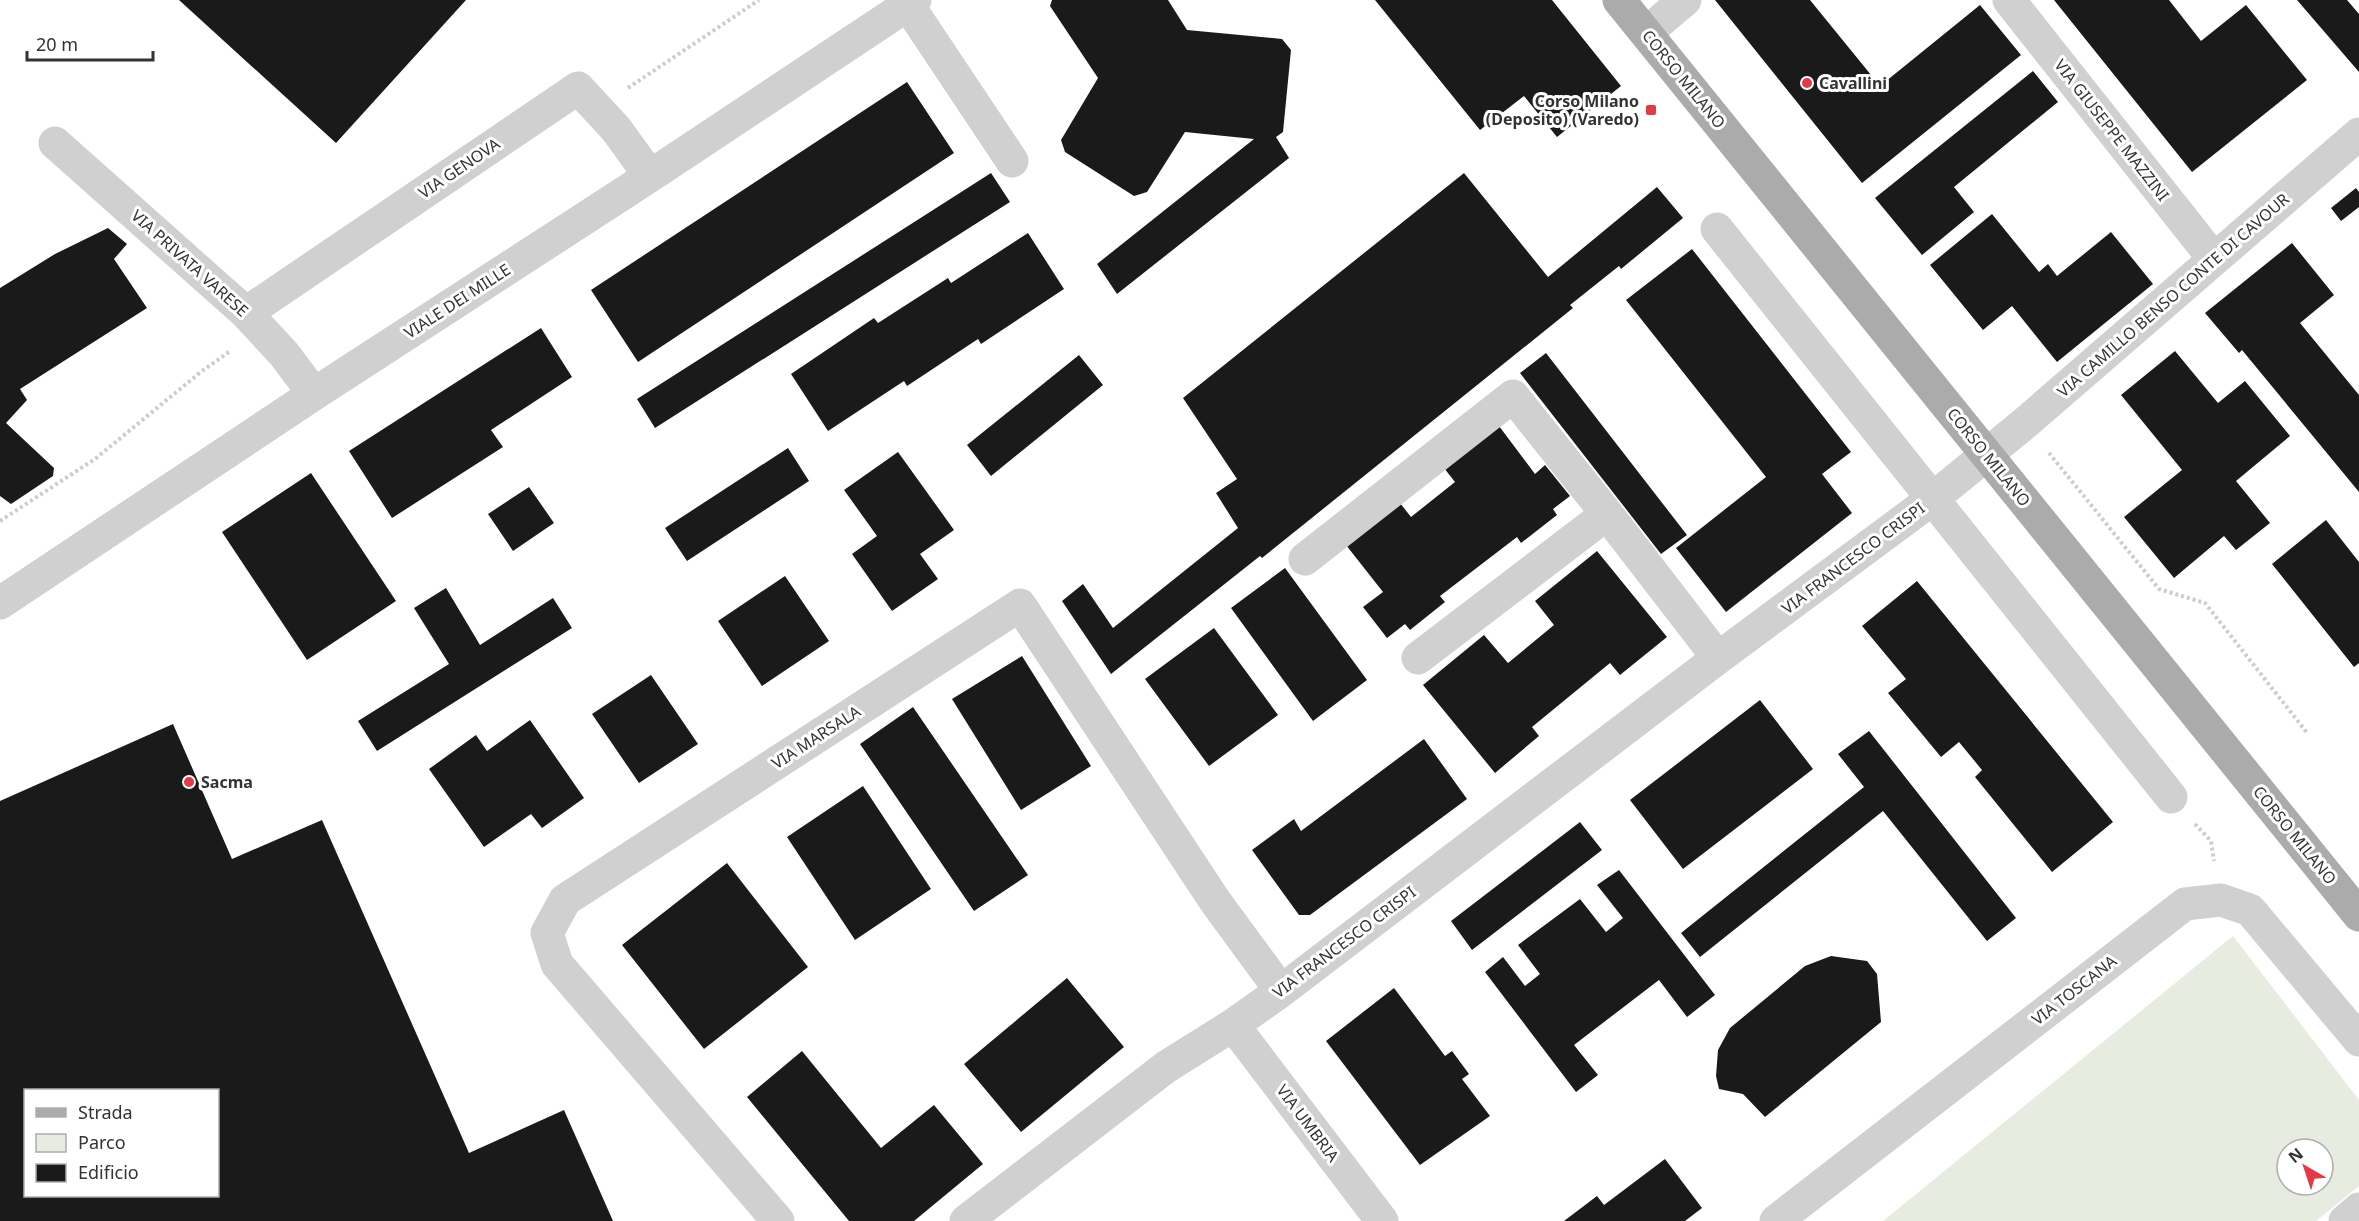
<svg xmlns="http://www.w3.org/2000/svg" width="2359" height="1221" viewBox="0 0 2359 1221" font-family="'Noto Sans',sans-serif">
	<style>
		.green { fill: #e6ecdf; fill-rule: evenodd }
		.building { fill: #1a1a1a; fill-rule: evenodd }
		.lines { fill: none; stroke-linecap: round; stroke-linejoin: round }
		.path { stroke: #cdcdcd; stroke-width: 4; stroke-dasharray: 3 3; stroke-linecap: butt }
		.minor { stroke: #d0d0d0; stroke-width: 33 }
		.major { stroke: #ababab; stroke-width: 33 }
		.poi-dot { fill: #e63946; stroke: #fff; stroke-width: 2 }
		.labels { text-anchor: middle; stroke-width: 6; stroke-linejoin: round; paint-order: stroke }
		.street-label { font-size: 16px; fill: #333; stroke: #fff }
		.poi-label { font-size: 16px; font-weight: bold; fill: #333; stroke: #fff; text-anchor: start }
	</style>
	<rect width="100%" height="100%" fill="#fff"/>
	<!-- green -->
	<path class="green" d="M2233 936 2359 1100V1186L2316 1221H1883ZM2287 1149H2323V1185H2287Z"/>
	<!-- building -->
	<path class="building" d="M179 0H466L336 143Z
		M1052 0H1168L1187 30 1282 39 1291 50 1283 132 1276 137 1289 158 1117 294 1097 264 1254 139 1185 132 1147 192 1134 196 1065 152 1061 140 1098 78 1050 6Z
		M1375 0H1552L1621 86 1557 137 1524 96 1480 130Z
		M1715 0H1810L1880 86 1980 5 2021 55 1862 183Z
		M2054 0H2169L2201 41 2246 5 2307 80 2192 172Z
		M2297 0H2347L2359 14V72Z
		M2033 71 2058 102 1954 187 1974 212 1922 255 1875 198Z
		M907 82 954 153 638 362 591 290Z
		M991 173 1010 202 655 428 637 399Z
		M1464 173 1548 277 1657 187 1683 218 1621 269 1619 266 1570 305 1573 308 1262 558 1260 556 1111 674 1062 601 1083 584 1113 628 1238 528 1216 493 1237 479 1183 398Z
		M2356 188 2359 192V207L2341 221 2331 208Z
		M1992 214 2039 272 2048 264 2057 276 2111 232 2153 284 2057 362 2012 306 1983 330 1930 265Z
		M108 228 127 244 114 259 147 308 20 389 27 400 6 423 54 468 53 476 11 504 0 496V288L55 254Z
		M1028 233 1064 289 981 344 978 339 907 386 904 381 828 431 791 374 874 318 878 323 948 278 951 283Z
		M2292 243 2334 295 2300 323 2359 395V492L2242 350 2239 353 2205 313Z
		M1692 249 1851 452 1822 474 1852 513 1726 612 1676 548 1766 477 1626 300Z
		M541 328 572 377 491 430 503 447 392 518 349 451Z
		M2175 351 2218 403 2245 381 2290 436 2236 481 2270 523 2236 550 2224 536 2174 578 2124 517 2182 470 2121 395Z
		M1546 353 1687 535 1661 554 1520 373Z
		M1079 355 1103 385 991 476 967 445Z
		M1499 426 1535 474 1545 465 1570 496 1553 509 1557 515 1521 543 1517 537 1440 596 1445 602 1410 630 1405 624 1387 638 1363 607 1383 592 1346 545 1400 503 1411 517 1455 482 1444 468Z
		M788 448 809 481 687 561 665 528Z
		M898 452 954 530 920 554 938 579 892 611 852 554 877 536 844 490Z
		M311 473 396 601 307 660 222 532Z
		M529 487 554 523 513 551 488 514Z
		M2326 520 2359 562V663L2354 667 2272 564Z
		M1597 551 1667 637 1620 675 1610 663 1532 727 1539 736 1495 773 1423 685 1484 635 1508 663 1554 625 1535 601Z
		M1285 568 1367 680 1313 721 1231 608Z
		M785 576 829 641 762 686 718 621Z
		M1917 581 2113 822 2052 872 1975 777 1982 770 1959 742 1941 757 1888 693 1906 679 1862 626Z
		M446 588 480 645 553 598 572 628 377 751 358 721 449 664 414 608Z
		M1214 628 1278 715 1209 766 1145 679Z
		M1022 656 1091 766 1021 810 952 699Z
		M651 675 698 744 639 783 592 714Z
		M1760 700 1813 769 1683 869 1630 800Z
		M913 707 1028 875 974 911 860 744Z
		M530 720 584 798 542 828 531 814 484 847 429 769 476 735 487 751Z
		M173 724 232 859 322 820 469 1153 564 1110 613 1221H0V801ZM26 1090H218V1196H26Z
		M1869 731 2016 918 1987 941 1883 811 1700 957 1681 933 1864 787 1838 754Z
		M1424 739 1467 799 1310 915H1299L1252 850 1294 819 1301 831Z
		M863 786 931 889 855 940 787 837Z
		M1580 822 1602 850 1472 950 1451 921Z
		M727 863 808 967 704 1049 622 945Z
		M1619 870 1715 995 1687 1017 1659 980 1574 1045 1598 1075 1576 1092 1485 972 1503 957 1525 986 1540 974 1518 945 1580 899 1606 932 1623 918 1597 885Z
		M1831 956 1867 961 1877 974 1881 1022 1765 1117 1743 1094 1719 1089 1716 1076 1718 1050 1730 1028 1805 966Z
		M1067 978 1124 1047 1021 1132 964 1064Z
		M1394 988 1445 1056 1452 1051 1469 1074 1462 1079 1490 1116 1420 1165 1326 1041Z
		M802 1051 881 1148 934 1105 983 1164 914 1221H849L747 1097Z
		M1665 1159 1702 1208 1685 1221H1564L1597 1196 1604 1205Z"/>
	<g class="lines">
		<!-- path -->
		<path class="path" d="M628 88 759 0
			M2049 453 2159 589 2205 603 2308 734
			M0 521 95 459 202 371 229 352
			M2195 824 2211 841 2214 861"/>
		<!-- minor -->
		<path class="minor" d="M2009 0 2214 259
			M908 5 1012 161
			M1646 33 1685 0
			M55 143 246 313 284 354 314 394
			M1717 229 2171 797
			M246 313 578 88 616 129 650 176
			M1305 559 1513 396 1607 514
			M0 603 314 394 650 176 915 0
			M1418 658 1607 514 1718 658
			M1233 1025 1382 1221
			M778 1221 557 964 547 933 565 900 1020 605 1215 901 1281 991
			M966 1221 1166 1067 1233 1025 1281 991 1718 658 1931 500 2025 423 2359 134
			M1776 1221 2185 904 2221 900 2250 910 2359 1040
			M2345 1221 2359 1209"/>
		<!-- major -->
		<path class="major" d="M1619 0 2359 915"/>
	</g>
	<!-- markers -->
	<g class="poi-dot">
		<circle cx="1807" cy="83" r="6"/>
		<rect x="1645" y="104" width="12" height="12" rx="3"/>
		<circle cx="189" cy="782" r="6"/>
	</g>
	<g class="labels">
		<!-- street labels -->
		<g class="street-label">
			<text transform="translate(1684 79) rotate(51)" y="6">CORSO MILANO</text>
			<text transform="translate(2112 130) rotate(52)" y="6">VIA GIUSEPPE MAZZINI</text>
			<text transform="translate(459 168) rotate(-34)" y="6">VIA GENOVA</text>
			<text transform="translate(190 263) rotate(42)" y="6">VIA PRIVATA VARESE</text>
			<text transform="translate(2173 295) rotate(-41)" y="6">VIA CAMILLO BENSO CONTE DI CAVOUR</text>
			<text transform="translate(457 301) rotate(-33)" y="6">VIALE DEI MILLE</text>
			<text transform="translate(1989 457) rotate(51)" y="6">CORSO MILANO</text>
			<text transform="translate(1853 558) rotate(-37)" y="6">VIA FRANCESCO CRISPI</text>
			<text transform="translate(816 737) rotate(-33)" y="6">VIA MARSALA</text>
			<text transform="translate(2295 835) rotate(51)" y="6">CORSO MILANO</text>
			<text transform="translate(1344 942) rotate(-37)" y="6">VIA FRANCESCO CRISPI</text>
			<text transform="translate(2074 990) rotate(-38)" y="6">VIA TOSCANA</text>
			<text transform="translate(1308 1123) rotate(53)" y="6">VIA UMBRIA</text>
		</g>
		<!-- poi labels -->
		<g class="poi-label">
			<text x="1819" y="89">Cavallini</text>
			<text x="1639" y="107" text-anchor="end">Corso Milano<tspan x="1639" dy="18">(Deposito) (Varedo)</tspan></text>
			<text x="201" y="788">Sacma</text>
		</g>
	</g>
	<!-- legend -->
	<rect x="24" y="1089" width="195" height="108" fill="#ffffff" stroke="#adadad" stroke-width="1.5"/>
	<rect x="36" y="1108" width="30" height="9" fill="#ababab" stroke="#adadad" stroke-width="1.5"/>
	<text x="78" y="1119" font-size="18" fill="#333333">Strada</text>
	<rect x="36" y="1134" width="30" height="18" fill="#e6ecdf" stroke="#adadad" stroke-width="1.5"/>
	<text x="78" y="1149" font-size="18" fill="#333333">Parco</text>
	<rect x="36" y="1164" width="30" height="18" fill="#1a1a1a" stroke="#adadad" stroke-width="1.5"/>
	<text x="78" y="1179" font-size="18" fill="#333333">Edificio</text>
	<!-- north arrow -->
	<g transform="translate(2305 1167) rotate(321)"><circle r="28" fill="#ffffff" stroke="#adadad" stroke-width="1.5"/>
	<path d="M0-4.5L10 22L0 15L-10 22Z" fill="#e63946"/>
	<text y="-9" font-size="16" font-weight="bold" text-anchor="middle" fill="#333333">N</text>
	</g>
	<!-- scale -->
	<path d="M27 51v9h126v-9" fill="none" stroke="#333333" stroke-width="3"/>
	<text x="36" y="51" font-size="18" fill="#333333" stroke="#ffffff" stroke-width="4.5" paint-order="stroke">20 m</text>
</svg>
